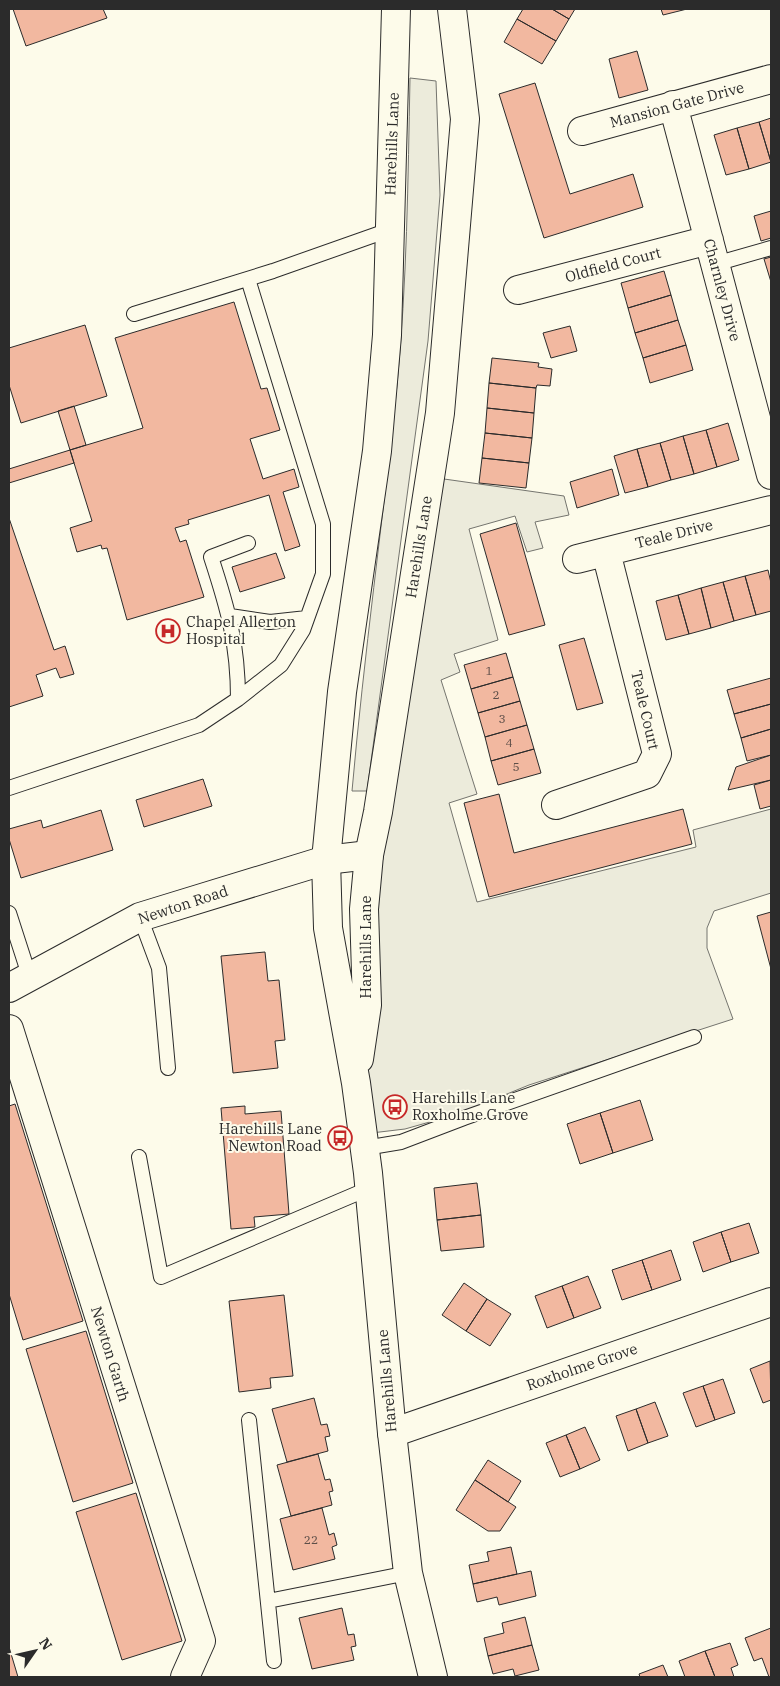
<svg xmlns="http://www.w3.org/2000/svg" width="780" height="1686" viewBox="0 0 780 1686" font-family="'IBM Plex Serif',serif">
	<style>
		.green { fill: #ecebdb; stroke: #74746e }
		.building { fill: #f2b8a0; stroke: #2b2b2b }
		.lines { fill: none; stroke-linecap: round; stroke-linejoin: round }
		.service-casing { stroke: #2b2b2b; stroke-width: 16 }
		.minor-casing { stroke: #2b2b2b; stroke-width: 30 }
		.secondary-casing { stroke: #2b2b2b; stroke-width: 30 }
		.service { stroke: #fdfbea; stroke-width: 14 }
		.minor { stroke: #fdfbea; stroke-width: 28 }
		.secondary { stroke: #fdfbea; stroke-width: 28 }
		.labels { text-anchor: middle; stroke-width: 4; stroke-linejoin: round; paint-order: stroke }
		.number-label { font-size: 12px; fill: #5d4e48 }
		.street-label { font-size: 15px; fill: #2b2b2b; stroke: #fdfbea }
		.poi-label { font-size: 15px; fill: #2b2b2b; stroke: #fdfbea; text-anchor: start }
	</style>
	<rect width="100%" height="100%" fill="#fdfbea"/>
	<!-- green -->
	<path class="green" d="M410 78 436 81 440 195 428 341 367 791H352C364 655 383 520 397 385 407 283 408 180 410 78Z
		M430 477 564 496 569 515 535 522 543 548 527 552 515 516 469 529 498 640 454 654 460 672 441 680 477 794 449 803 477 902 696 847 693 830 771 809V893L714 911 707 928V948L733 1019 529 1085 458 1114 405 1129 363 1134 364 909Z"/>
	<!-- building -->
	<path class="building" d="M13 9H103L107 18 26 46Z
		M523 9H552L569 19 556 41 517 19Z
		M552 9H575L569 19Z
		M661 9H687L663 15Z
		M517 19 556 41 542 64 504 42Z
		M637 51 648 90 619 98 609 59Z
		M535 83 570 194 633 174 643 207 544 238 499 94Z
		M771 118V162L759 122Z
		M759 122 771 162 749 169 737 128Z
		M737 128 749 169 726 175 714 135Z
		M771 211V238L761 241 754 216Z
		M771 257V282L764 259Z
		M664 271 671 295 628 308 621 283Z
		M671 295 678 320 635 333 628 308Z
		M234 302 261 389 267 388 280 430 250 439 263 479 294 469 299 487 283 492 300 546 285 551 269 495 188 520 189 524 175 528 180 542 186 540 204 597 127 620 107 548 102 549 101 545 77 552 70 528 92 521 70 450 143 428 115 338Z
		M678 320 686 345 643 358 635 333Z
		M85 325 107 396 21 423 9 385V348Z
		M570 326 577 351 551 358 543 333Z
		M686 345 693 370 650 383 643 358Z
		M492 358 539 363 538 367 552 369 550 386 537 385 536 388 489 383Z
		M489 383 536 388 534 413 487 408Z
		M74 406 86 445 70 450 58 411Z
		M487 408 534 413 532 438 485 433Z
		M728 423 739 460 717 467 706 430Z
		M706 430 717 467 694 474 683 436Z
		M485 433 532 438 529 463 482 458Z
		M683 436 694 474 671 480 660 443Z
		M660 443 671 480 648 487 637 449Z
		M637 449 648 487 625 493 614 456Z
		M70 450 74 463 9 483V469Z
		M482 458 529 463 526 488 479 483Z
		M612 469 619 495 577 508 570 482Z
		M9 518 54 650 65 646 74 674 60 678 56 668 36 675 43 696 9 707Z
		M516 523 545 625 509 635 480 534Z
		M276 553 285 578 240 592 232 567Z
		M768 570 771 583V611L756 615 745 576Z
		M745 576 756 615 734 621 723 582Z
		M723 582 734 621 711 628 701 588Z
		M701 588 711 628 689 634 678 595Z
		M678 595 689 634 666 640 656 601Z
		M584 638 603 703 577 710 559 645Z
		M506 653 513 677 471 689 464 665Z
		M513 677 520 701 478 713 471 689Z
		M771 678V704L734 714 727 690Z
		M520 701 527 725 485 737 478 713Z
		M771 704V729L741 738 734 714Z
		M527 725 534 749 491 761 485 737Z
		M771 729V755L747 761 741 738Z
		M534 749 541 773 498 785 491 761Z
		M771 755V780L728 790 736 767Z
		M203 779 212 806 144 827 136 800Z
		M771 780V806L760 809 754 785Z
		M499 794 514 853 683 809 692 844 489 897 464 803Z
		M101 810 113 850 21 878 9 839V829L41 820 43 828Z
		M771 912V969L757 916Z
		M265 952 268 981 279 980 285 1040 275 1041 278 1068 233 1073 221 956Z
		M640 1100 653 1140 613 1153 600 1113Z
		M15 1104 83 1321 23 1340 9 1294V1106Z
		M245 1106V1114L281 1111 289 1214 254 1217 255 1227 231 1229 221 1108Z
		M600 1113 613 1153 580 1164 567 1124Z
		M477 1183 481 1215 437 1220 434 1188Z
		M481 1215 484 1247 441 1251 437 1220Z
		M749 1223 759 1253 731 1262 721 1232Z
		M721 1232 731 1262 703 1272 693 1242Z
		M671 1250 681 1280 652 1290 642 1260Z
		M642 1260 652 1290 622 1300 612 1270Z
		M588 1276 601 1308 574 1318 562 1286Z
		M464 1283 487 1299 466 1331 442 1315Z
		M562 1286 574 1318 547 1328 535 1296Z
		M284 1295 293 1376 270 1378 271 1388 239 1392 229 1301Z
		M487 1299 511 1314 490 1346 466 1331Z
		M86 1331 133 1483 73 1502 26 1349Z
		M770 1361 771 1400 763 1403 750 1369Z
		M723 1379 735 1413 715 1420 703 1386Z
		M703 1386 715 1420 696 1427 683 1393Z
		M314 1398 321 1425 327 1424 330 1436 325 1437 328 1451 287 1462 272 1409Z
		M655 1402 668 1436 648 1443 636 1409Z
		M636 1409 648 1443 628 1451 616 1416Z
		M585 1427 600 1460 580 1469 566 1435Z
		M566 1435 580 1469 560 1477 546 1443Z
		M318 1454 325 1480 330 1479 333 1491 329 1492 332 1505 291 1516 277 1465Z
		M488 1460 521 1481 508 1502 475 1480Z
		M475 1480 516 1507 500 1531H488L456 1510Z
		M136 1493 182 1641 122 1660 76 1512Z
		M322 1508 329 1535 334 1533 337 1545 332 1547 335 1559 293 1570 280 1519Z
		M511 1547 517 1574 473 1584 469 1565 489 1561 487 1552Z
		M531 1571 536 1596 499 1605 497 1597 477 1602 473 1584Z
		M342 1608 348 1635 354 1634 356 1646 351 1647 354 1660 312 1669 299 1618Z
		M525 1617 532 1645 488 1656 484 1638 504 1633 502 1623Z
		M771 1628V1677H769L762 1658 754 1661 745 1638Z
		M730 1643 738 1665 731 1668 734 1677H715L705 1651Z
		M532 1645 539 1670 515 1676 513 1669 493 1674 488 1656Z
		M9 1647 18 1677H9Z
		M705 1651 715 1677H685L679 1661Z
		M663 1665 668 1677H640L639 1674Z"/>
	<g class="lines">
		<!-- service casing -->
		<g class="service-casing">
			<path id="service" d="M715 264 771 248
				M134 314 273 271 389 230
				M230 616 270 622 307 618
				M238 699C238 644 228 609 211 557L248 543
				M9 788 199 725 238 699 281 665 303 630 323 574V524L248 279
				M9 913 29 975
				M140 917 159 968 168 1068
				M365 1148 401 1142 464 1118 694 1037
				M139 1157 161 1277 370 1188
				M249 1420 274 1661
				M268 1601 408 1573"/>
		</g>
		<!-- minor casing -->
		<g class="minor-casing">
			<path id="minor" d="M673 105 771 475
				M582 131 771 79
				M518 290 709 240
				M577 559 771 510
				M556 805 647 774 657 754 606 552
				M9 988 140 917 326 860 369 855
				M9 1029 201 1641 185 1677
				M392 1433 771 1302"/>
		</g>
		<!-- secondary casing -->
		<g class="secondary-casing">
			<path id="secondary" d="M396 9 387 335 377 451 342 692 326 860 328 928 356 1083 368 1173 392 1433 408 1573 433 1677
				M359 1059 367 1005 364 909 369 855 378 812 440 413 465 119 452 9"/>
		</g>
		<!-- service -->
		<use href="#service" class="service"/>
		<!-- minor -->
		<use href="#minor" class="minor"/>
		<!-- secondary -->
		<use href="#secondary" class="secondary"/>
	</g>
	<!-- icons -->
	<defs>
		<g id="hospital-ring" transform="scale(1.25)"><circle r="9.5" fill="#fdfbea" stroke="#c62828" stroke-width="1.5"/><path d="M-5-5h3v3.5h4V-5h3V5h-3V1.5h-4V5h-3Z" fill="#c62828"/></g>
		<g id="bus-ring" transform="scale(1.25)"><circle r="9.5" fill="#fdfbea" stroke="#c62828" stroke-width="1.5"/><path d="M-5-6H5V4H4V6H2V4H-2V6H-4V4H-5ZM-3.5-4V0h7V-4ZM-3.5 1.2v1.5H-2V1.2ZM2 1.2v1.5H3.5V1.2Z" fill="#c62828"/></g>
	</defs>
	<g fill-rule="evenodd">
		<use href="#hospital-ring" x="168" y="631"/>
		<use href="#bus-ring" x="395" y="1107"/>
		<use href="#bus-ring" x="340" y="1138"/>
	</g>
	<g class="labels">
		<!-- number labels -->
		<g class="number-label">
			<text x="489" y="675">1</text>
			<text x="496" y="699">2</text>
			<text x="502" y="723">3</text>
			<text x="509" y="747">4</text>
			<text x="516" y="771">5</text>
			<text x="311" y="1544">22</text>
		</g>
		<!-- street labels -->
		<g class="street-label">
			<text transform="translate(677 105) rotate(-15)" y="5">Mansion Gate Drive</text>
			<text transform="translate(392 144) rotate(-88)" y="5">Harehills Lane</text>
			<text transform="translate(613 265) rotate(-15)" y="5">Oldfield Court</text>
			<text transform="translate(722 290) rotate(75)" y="5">Charnley Drive</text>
			<text transform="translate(674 534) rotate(-14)" y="5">Teale Drive</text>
			<text transform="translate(419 547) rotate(-81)" y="5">Harehills Lane</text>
			<text transform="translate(645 710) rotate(77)" y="5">Teale Court</text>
			<text transform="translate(183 905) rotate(-18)" y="5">Newton Road</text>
			<text transform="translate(366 947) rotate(-90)" y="5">Harehills Lane</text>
			<text transform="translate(110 1354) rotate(73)" y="5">Newton Garth</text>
			<text transform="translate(582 1367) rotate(-19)" y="5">Roxholme Grove</text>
			<text transform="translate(387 1381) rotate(-95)" y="5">Harehills Lane</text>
		</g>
		<!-- poi labels -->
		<g class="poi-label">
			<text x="186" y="627">Chapel Allerton<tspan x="186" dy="17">Hospital</tspan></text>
			<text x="412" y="1103">Harehills Lane<tspan x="412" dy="17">Roxholme Grove</tspan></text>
			<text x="322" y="1134" text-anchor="end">Harehills Lane<tspan x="322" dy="17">Newton Road</tspan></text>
		</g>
	</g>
	<!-- border -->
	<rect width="780" height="1686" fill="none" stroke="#2b2b2b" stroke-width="20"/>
	<!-- north arrow -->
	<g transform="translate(35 1651) rotate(56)" stroke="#fdfbea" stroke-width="4" paint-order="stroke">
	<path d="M0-4L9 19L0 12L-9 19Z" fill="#2b2b2b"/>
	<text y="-8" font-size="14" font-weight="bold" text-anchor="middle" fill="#2b2b2b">N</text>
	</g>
</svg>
